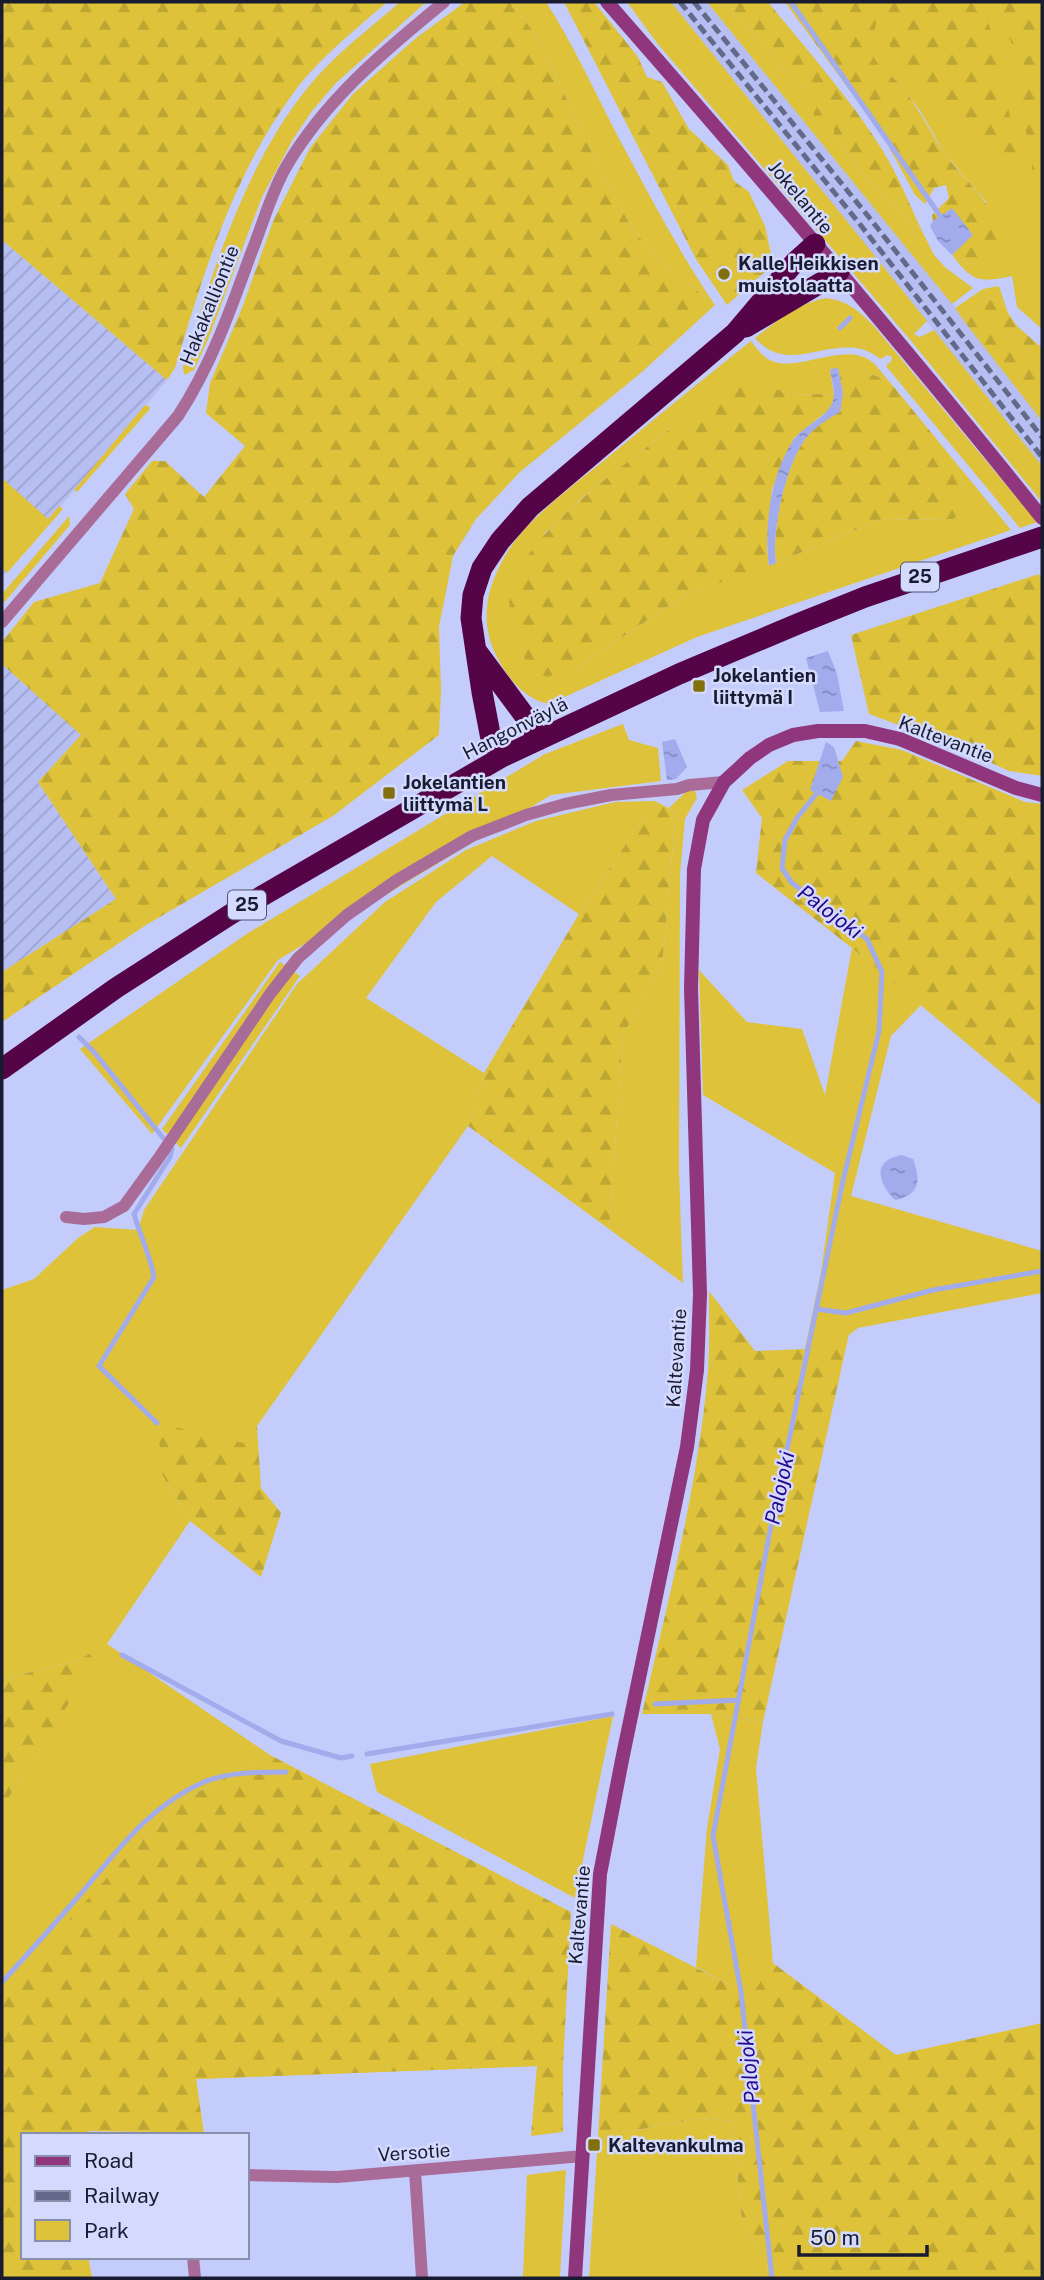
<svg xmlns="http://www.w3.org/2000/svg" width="1044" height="2280" viewBox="0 0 1044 2280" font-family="'Public Sans',sans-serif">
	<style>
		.built { fill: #b6bef2 }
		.industrial { fill: url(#industrial-furrows) }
		.green { fill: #dec239 }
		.forest { fill: url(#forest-firs) }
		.water { fill: url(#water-ripples) }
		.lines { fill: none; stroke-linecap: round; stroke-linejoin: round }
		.stream { stroke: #a2abec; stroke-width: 5 }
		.street { stroke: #a96c98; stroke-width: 12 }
		.secondary { stroke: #90367c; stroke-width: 14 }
		.highway { stroke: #550447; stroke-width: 21 }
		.rail { stroke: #636989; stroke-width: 5; stroke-dasharray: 10 5; stroke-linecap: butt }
		.poi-dot { fill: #82700f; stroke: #d4dafe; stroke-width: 2.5 }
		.labels { text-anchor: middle; stroke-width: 5; stroke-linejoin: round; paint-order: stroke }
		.shield { fill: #d4dafe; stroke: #51556e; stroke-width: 2 }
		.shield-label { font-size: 18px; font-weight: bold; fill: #191c31 }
		.street-label { font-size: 19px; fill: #191c31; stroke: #d4dafe }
		.poi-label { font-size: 19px; font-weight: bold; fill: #191c31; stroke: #d4dafe; text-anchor: start }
		.water-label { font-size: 21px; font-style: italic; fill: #26088c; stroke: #d4dafe }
	</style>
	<defs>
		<pattern id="industrial-furrows" width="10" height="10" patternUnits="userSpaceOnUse" patternTransform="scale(1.75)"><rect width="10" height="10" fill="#b6bef2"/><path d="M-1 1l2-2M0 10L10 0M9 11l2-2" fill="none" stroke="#9ca3d0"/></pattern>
		<pattern id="forest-firs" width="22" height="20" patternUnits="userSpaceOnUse" patternTransform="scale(1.75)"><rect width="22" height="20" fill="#dec239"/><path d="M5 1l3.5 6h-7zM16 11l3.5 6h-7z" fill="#bea633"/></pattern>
		<pattern id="water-ripples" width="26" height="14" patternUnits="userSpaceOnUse" patternTransform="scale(1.75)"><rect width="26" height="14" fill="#a2abec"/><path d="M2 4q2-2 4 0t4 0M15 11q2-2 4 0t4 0" fill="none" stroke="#838ac0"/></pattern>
	</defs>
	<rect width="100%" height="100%" fill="#c4ccfc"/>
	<!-- built -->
	<path class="built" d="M671 2H707L945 294 1042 421V466Z"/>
	<!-- industrial -->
	<path class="industrial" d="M2 240 167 380 2 576Z
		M2 664 81 735 38 782 116 899 2 972Z"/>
	<!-- green -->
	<path class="green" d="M400 2H426L336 83 312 111 293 139 262 197 209 337 194 370 184 375 183 367C214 267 250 147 324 69 347 45 375 24 400 2Z
		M510 2H546C572 42 592 86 614 129 646 189 677 249 715 305L668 267 635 233 606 182 537 36Z
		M627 2H671L927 321 914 334 920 337 934 330 1042 466V502L912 342 657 43Z
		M707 2H726L781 66 807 89V102L834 121V135L864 176 923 233 934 255 946 268 973 288 952 304Z
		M832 2H1042V329L1017 307 1012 276C979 283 973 282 952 255L975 266 987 203 945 154 919 109 896 80 875 63 869 46Z
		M999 286 1008 313 1002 304 989 297 964 321 955 308 983 289Z
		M826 298C846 300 859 311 873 325L1037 522 1020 528 886 366 892 360 891 356 887 355 881 359C873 354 865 349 856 348 818 344 785 372 755 338 777 321 798 303 826 298Z
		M751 341C757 349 764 359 775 362 805 370 843 342 871 361 878 366 883 375 889 381L863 371 830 369 834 396 822 394 790 395 740 374 583 497 544 534 512 625 531 671 576 668 687 594 776 563 879 520 953 519 965 493 957 464 1011 530 697 637 549 704C525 700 506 676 496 655 477 617 489 579 512 545 535 513 575 484 606 459 654 419 702 380 751 341Z
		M145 405 150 407 149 410 77 492 74 490Z
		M2 478 48 519 59 506 63 509 7 573 2 568Z
		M69 516 70 525 2 605V594Z
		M623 724 629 740 658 748 661 781 551 795 278 960 152 1134 80 1049 248 933 545 754Z
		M688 790 695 791 697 798 685 819 680 875 679 1171 683 1283 609 1229 623 1035 662 965 676 812 669 808Z
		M655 801 579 914 492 856 436 902 366 998 484 1073 468 1126 257 1426 248 1445 163 1476 190 1521 107 1644 270 1755 173 1805 159 1825 135 1847 538 2066 196 2079 204 2135H177L176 2132 89 2131 88 2135H23V2257H88L92 2278H2V1808L105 1646 80 1659 2 1680V1290L34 1279 78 1238 95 1227 138 1230 144 1210 297 984 385 902 466 850 536 821 615 802Z
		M852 948 921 1005 891 1036 851 1196 1042 1251V1293L858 1328 800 1372 821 1272 835 1173 703 1095 699 970 747 1022 802 1029 825 1095Z
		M280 962 300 976 181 1148 162 1129Z
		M711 1714 763 1722 756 1768 773 1963 752 1997 696 1967 707 1828 720 1749Z
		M613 1716 575 1898 377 1792 370 1764Z
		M702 2118 732 2121 742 2222 767 2260 768 2278H589L598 2137Z
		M566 2170 560 2278H523L527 2175Z"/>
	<!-- forest -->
	<path class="forest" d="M2 2H387C354 31 318 59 292 95 233 175 203 275 175 368L167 380 2 240Z
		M465 2H510L537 36 606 182 635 233 668 267 715 305 642 372 520 472 476 519 453 556 439 627 441 690 439 735 333 816 146 925 2 1022V972L116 899 38 782 81 735 2 664V642L34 602 100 583 134 509 125 494 152 461H165L204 497 245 446 206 413 210 383 242 308 274 219 310 148 353 94 416 38Z
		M564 2H594L638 57 647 77 662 82 689 129 728 165 734 181 749 192 765 226 772 259 767 270 727 305 696 259Z
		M726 2H768C807 50 850 98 883 151 899 177 910 206 923 233L864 176 834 135V121L824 115 815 116 807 102V89L781 66Z
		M785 2H878L875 31 869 46C878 72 887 68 902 87 919 108 930 132 945 154 961 177 996 205 999 233 1001 250 986 258 975 266L952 255 972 235 952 209 933 221 932 215 949 198 946 185 934 188 925 204 915 195 883 136Z
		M887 2H977L985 13 999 53 1018 165 1000 170 979 135 905 64 890 46 886 18Z
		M992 2H1042V29L1022 46 1012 44Z
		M1042 44V202L1033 172 1016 73 1024 60Z
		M989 297 1002 304 1017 326 1042 348V421L964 321Z
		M838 368 863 371 889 381 957 464 965 493V509L953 519 879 520 776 563C771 531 786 464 806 438 814 427 828 419 840 411L843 393Z
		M740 373 790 395 822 394 834 396 831 408 794 438 772 489 767 548 769 566 687 594 576 668 547 677 531 671C520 648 506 621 510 594 518 542 607 478 647 447 678 422 709 398 740 373Z
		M1039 574 1042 581V776L1009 771 955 746 869 714 851 635Z
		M856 741 902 750 1025 802 1042 804V1106L852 948 756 873 762 818 742 790 788 761H842Z
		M655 801 676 812 662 965 623 1035 609 1229 468 1126 484 1073 579 914Z
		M709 1291 755 1351 805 1349 800 1371 849 1334 763 1722 711 1714H642C668 1601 698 1487 708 1371 710 1345 709 1318 709 1291Z
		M157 1423 248 1444 257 1426 261 1488 281 1513 261 1577 190 1521 163 1476Z
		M106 1645 2 1808V1680L80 1659Z
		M270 1755 571 1912 563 2065V2132L531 2136 537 2066 196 2079 204 2135H177L176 2132 89 2131 88 2135H23V2257H88L92 2278H2V1994L135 1847 159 1825 173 1805Z
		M611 1924 751 1996 773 1963 896 2055 1042 2023V2278H768L767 2260 742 2222 732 2121 702 2118 598 2137Z"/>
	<!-- water -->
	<path class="water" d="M952 208 973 235 952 255 938 241 930 226 933 221Z
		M838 368 843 393 840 412C828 419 814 427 806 438 786 464 771 531 776 563L769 566C764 525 770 478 792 442 803 424 833 417 834 395 834 387 831 377 830 369Z
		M828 651 837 674 844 711 820 712 806 658Z
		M675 739 687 767 676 779 667 780 662 742Z
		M826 742 834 747 843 777 831 801 810 790Z
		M902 1155 913 1159C921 1180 920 1195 895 1200 878 1183 871 1160 902 1155Z"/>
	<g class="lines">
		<!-- stream -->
		<path class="stream" d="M791 2 943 220
			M840 328 850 318
			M79 1037 94 1052 164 1139
			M816 1309 846 1313 933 1290 1042 1271
			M157 1423 99 1366 154 1277C150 1255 140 1235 134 1214L170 1157 172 1149
			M122 1655 281 1741 341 1758 352 1756
			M655 1704 739 1700
			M367 1754 612 1714
			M2 1982C30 1952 57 1921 84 1890 120 1847 152 1804 206 1781 230 1772 260 1772 286 1772
			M772 2278 741 1992 713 1836 769 1536 842 1185 879 1031 882 972 867 939 792 883 782 868 785 840 797 818 821 788"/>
		<!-- street -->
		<path class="street" d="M2 622 178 416C210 367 230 312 250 256 262 227 270 195 286 167 325 100 384 51 444 2
			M66 1217 84 1219 104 1217 124 1206 158 1159 270 994 298 958 347 915 397 880 472 836 526 815 565 804 611 795 677 789 689 785 724 782
			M415 2171 422 2278
			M247 2175 337 2177 583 2156
			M193 2257 195 2278"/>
		<!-- secondary -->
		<path class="secondary" d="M607 2C755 171 902 342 1042 518
			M575 2278 600 1874 622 1760 687 1447 697 1370 700 1294 691 988 694 869 703 820 724 782 750 758 769 745 793 735 818 731H865L900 739 1016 788 1042 795"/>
		<!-- highway -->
		<path class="highway" d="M746 327 839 272
			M478 653 527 719 539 740
			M502 757 491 739 482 692 471 618 473 595 482 568 500 541 530 507 735 333 795 262 815 244
			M2 1069 116 988 231 914 502 757 679 674 800 623 865 597 1042 537"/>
		<!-- rail -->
		<path class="rail" d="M680 2 859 223 1042 457
			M694 2 868 216 1042 437"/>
	</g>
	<!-- markers -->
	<g class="poi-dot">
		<circle cx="724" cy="274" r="7"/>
		<rect x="692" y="679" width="14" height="14" rx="3.5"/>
		<rect x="382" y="786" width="14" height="14" rx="3.5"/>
		<rect x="587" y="2138" width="14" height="14" rx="3.5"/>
	</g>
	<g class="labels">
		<!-- shield labels -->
		<g class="shield">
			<rect x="901" y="562.5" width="38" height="29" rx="5"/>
			<rect x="228" y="890.5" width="38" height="29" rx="5"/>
		</g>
		<g class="shield-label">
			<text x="920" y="583">25</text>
			<text x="247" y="911">25</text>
		</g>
		<!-- street labels -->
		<g class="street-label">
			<text transform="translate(801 197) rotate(50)" y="7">Jokelantie</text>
			<text transform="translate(209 305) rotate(-68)" y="7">Hakakalliontie</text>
			<text transform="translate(515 728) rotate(-27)" y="7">Hangonväylä</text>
			<text transform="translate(946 739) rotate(21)" y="7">Kaltevantie</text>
			<text transform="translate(676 1358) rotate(-86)" y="7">Kaltevantie</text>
			<text transform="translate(579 1915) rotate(-85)" y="7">Kaltevantie</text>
			<text transform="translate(414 2152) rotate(-4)" y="7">Versotie</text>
		</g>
		<!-- poi labels -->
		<g class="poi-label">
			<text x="738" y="270">Kalle Heikkisen<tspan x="738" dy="22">muistolaatta</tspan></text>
			<text x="713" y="682">Jokelantien<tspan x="713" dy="22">liittymä I</tspan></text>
			<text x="403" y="789">Jokelantien<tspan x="403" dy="22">liittymä L</tspan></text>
			<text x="608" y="2152">Kaltevankulma</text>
		</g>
		<!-- water labels -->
		<g class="water-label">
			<text transform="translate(830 912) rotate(37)" y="7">Palojoki</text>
			<text transform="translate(780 1488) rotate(-78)" y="7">Palojoki</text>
			<text transform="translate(749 2067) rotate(-96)" y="7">Palojoki</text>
		</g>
	</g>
	<!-- border -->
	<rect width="1044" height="2280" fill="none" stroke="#191c31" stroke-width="7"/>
	<!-- legend -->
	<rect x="21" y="2133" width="228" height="126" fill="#d4dafe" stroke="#898eac" stroke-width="2"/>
	<rect x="35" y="2156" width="35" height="10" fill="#90367c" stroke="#898eac" stroke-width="2"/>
	<text x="84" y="2168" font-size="21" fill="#191c31">Road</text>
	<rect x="35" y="2191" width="35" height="10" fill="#636989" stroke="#898eac" stroke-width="2"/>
	<text x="84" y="2203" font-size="21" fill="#191c31">Railway</text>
	<rect x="35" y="2220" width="35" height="21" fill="#dec239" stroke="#898eac" stroke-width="2"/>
	<text x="84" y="2238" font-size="21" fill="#191c31">Park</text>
	<!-- scale -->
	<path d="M799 2245v10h128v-10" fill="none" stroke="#191c31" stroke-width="3.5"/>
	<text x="810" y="2245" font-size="21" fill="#191c31" stroke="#d4dafe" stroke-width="5" paint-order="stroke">50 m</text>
</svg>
